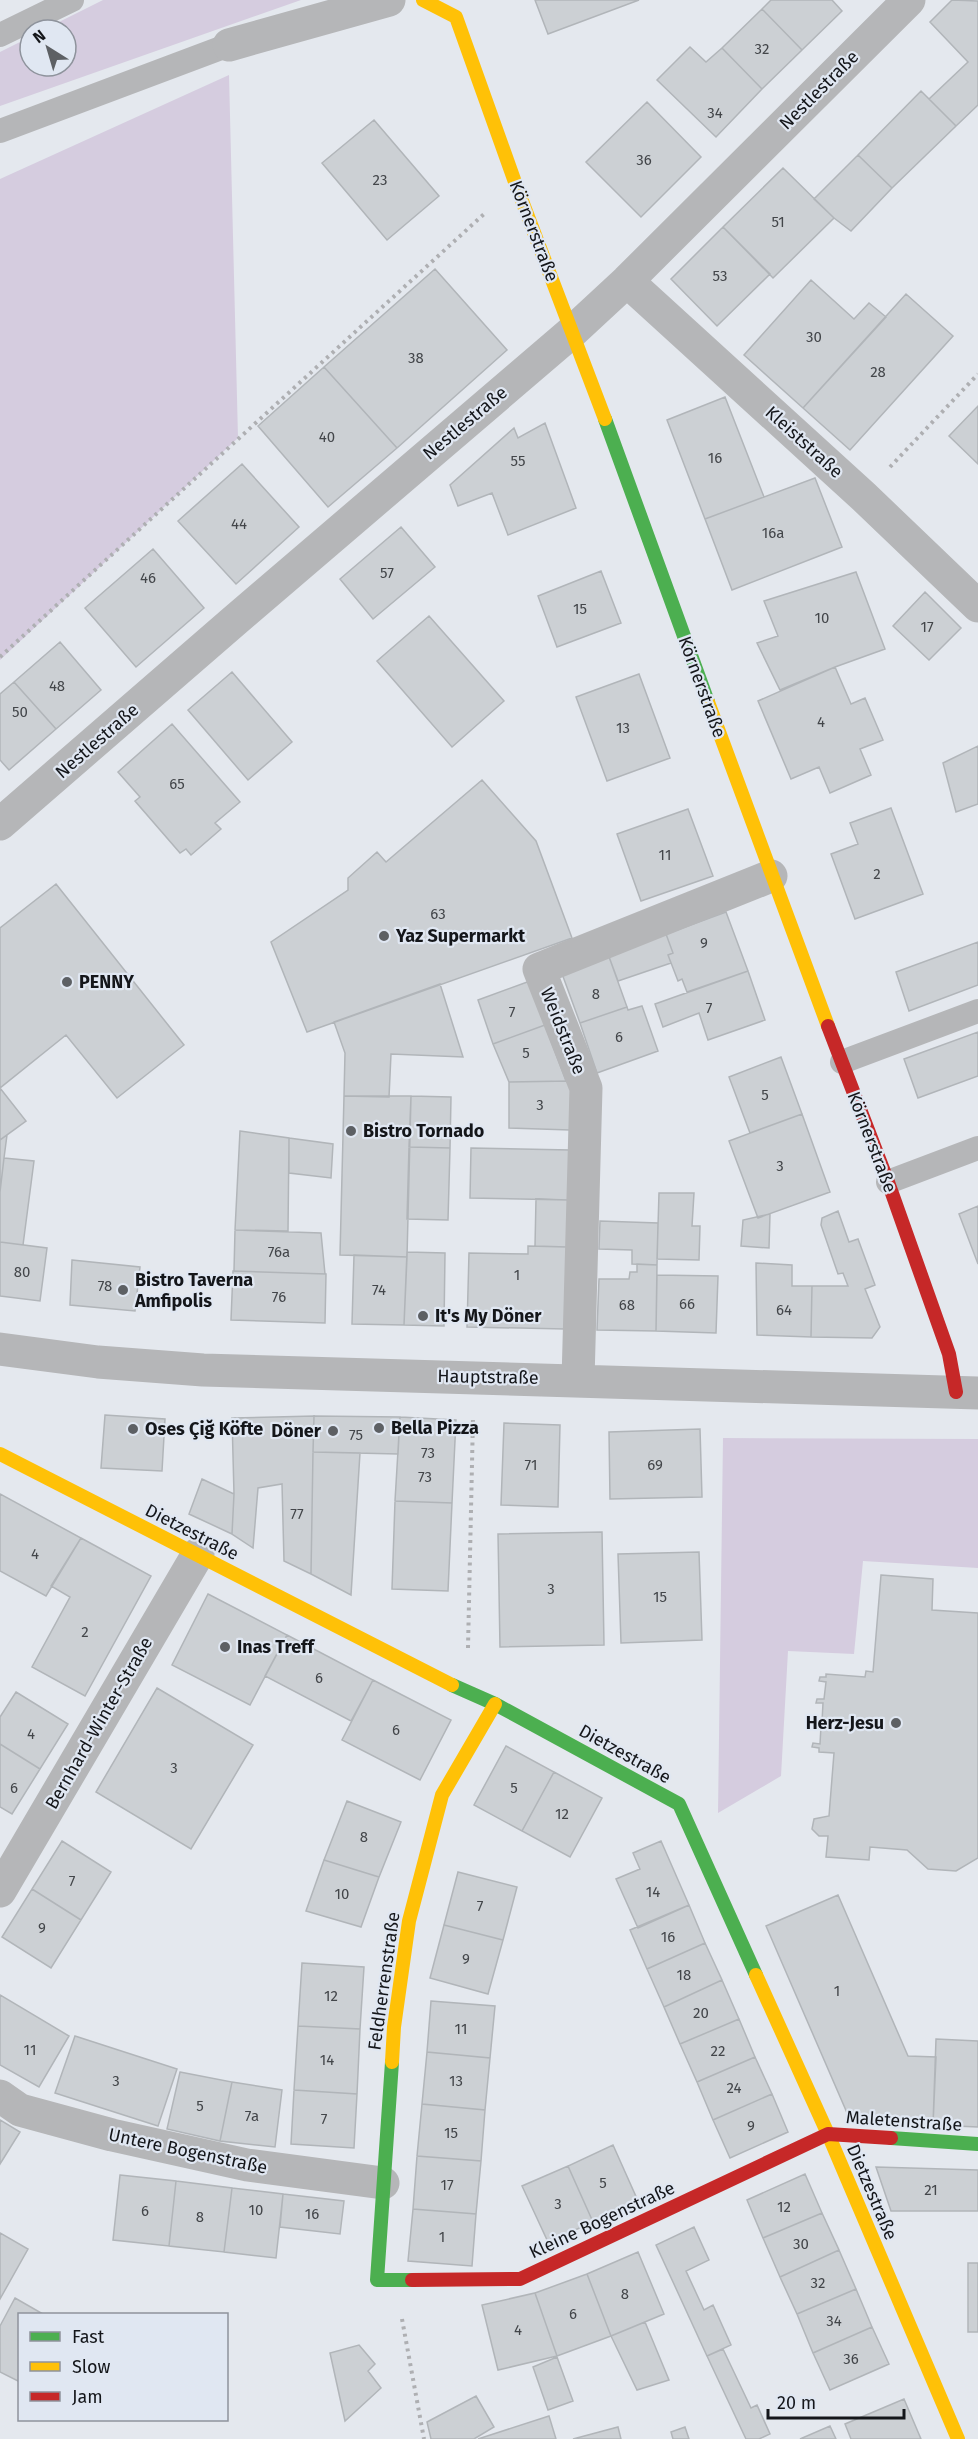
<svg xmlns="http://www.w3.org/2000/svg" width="978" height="2439" viewBox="0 0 978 2439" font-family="'Fira Sans',sans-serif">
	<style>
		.green { fill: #d5ccdf }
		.building { fill: #ccd0d4; stroke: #b1b5b9; stroke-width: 1.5 }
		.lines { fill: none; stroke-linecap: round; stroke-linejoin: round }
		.path { stroke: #aeafb2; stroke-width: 4; stroke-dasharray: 3 4.5; stroke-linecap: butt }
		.lane { stroke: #b5b6b8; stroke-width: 24 }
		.street { stroke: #b5b6b8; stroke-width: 33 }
		.fast { stroke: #4caf50; stroke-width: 14 }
		.slow { stroke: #ffc107; stroke-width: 14 }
		.jam { stroke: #c62828; stroke-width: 14 }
		.poi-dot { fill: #5d6064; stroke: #e0e7f2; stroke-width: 2 }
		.labels { text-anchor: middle; stroke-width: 4.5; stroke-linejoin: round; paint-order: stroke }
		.number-label { font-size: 15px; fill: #43464a }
		.street-label { font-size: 18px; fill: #14161a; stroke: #e0e7f2 }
		.poi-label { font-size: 18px; font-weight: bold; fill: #14161a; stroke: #e0e7f2; text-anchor: start }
	</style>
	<rect width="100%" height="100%" fill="#e4e8ee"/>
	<!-- green -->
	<path class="green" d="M103 0H301L0 106V52L30 37V66H66V30H43Z
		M229 75 238 438 0 660V179Z
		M723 1438 978 1439V1568L863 1561 854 1654 788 1651 781 1776 718 1813Z"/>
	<!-- building -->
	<path class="building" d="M535 0H639L548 34Z
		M771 0H832L842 11 802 50 762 9Z
		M952 0 978 1V105L956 126 929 99 968 62 930 22Z
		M762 9 802 50 762 89 722 48Z
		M690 47 706 62 722 48 762 89 716 137 657 80Z
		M921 91 956 126 892 188 858 155Z
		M647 102 701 157 641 217 586 162Z
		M374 120 439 196 387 240 322 163Z
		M858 155 892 188 851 231 834 218 814 199Z
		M783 168 834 218 773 278 723 227Z
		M723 227 770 274 717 326 671 279Z
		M435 269 507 350 397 448 324 367Z
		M811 280 854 319 869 303 886 317 803 408 744 355Z
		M906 294 953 336 850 450 803 408Z
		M324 367 397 448 328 507 258 426Z
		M725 397 764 497 705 519 667 420Z
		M978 406V464L949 436Z
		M545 423 576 508 508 535 492 493 458 506 450 485 514 428 518 438Z
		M242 464 299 527 236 584 178 521Z
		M815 478 842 547 732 590 705 519Z
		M401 527 435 567 373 619 340 579Z
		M153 549 204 608 136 667 85 608Z
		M601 571 621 623 557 647 538 596Z
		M856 572 885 649 835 667 780 690 757 643 778 636 764 601Z
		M925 592 961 628 929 660 893 626Z
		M429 616 504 701 452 747 377 661Z
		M60 642 101 690 56 729 14 682Z
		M835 667 851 704 865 698 883 740 860 749 871 775 830 793 819 767 791 779 758 701Z
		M232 672 292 742 248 780 188 710Z
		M639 674 670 758 607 781 576 697Z
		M14 682 56 729 9 770 0 760V694Z
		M172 724 240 802 215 823 221 829 191 855 186 849 180 853 135 801 140 797 118 772Z
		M978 746V804L956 812 943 763Z
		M482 780 536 841 572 938 307 1032 271 942 348 890V878L377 852 386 862Z
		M891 808 923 894 855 919 831 854 858 844 850 823Z
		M688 809 713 876 641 901 617 834Z
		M56 884 184 1045 117 1098 66 1035 0 1088V928Z
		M726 912 748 971 687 992 682 979 678 981 668 955 673 953 666 934Z
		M666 934 673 953 668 955 671 963 618 981 608 954Z
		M978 942V985L909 1011 896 972Z
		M608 954 627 1007 580 1023 561 971Z
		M748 971 765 1020 708 1040 699 1013 663 1027 655 1004Z
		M530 981 545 1025 493 1044 478 1000Z
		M440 984 463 1057 391 1054 389 1097 344 1096 345 1053 334 1022Z
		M642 1006 658 1051 597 1073 580 1023 627 1007 628 1010Z
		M545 1025 566 1081 509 1082 493 1044Z
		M978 1032V1076L918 1098 904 1059Z
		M781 1057 802 1114 750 1133 729 1077Z
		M571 1081 570 1130 509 1128V1082Z
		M0 1088 26 1121 0 1140Z
		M344 1096H411L407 1257 340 1255Z
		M411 1096 451 1097 450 1148 409 1147Z
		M802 1114 830 1192 758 1218 729 1141Z
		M240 1131 289 1138 288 1231 235 1230Z
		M7 1135 4 1158 0 1192V1140Z
		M289 1138 333 1144 331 1178 289 1173Z
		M409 1147 450 1148 448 1220 407 1219Z
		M471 1148 570 1150 568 1200 470 1198Z
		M4 1158 34 1161 23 1245 0 1242V1192Z
		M659 1193H694L692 1226H700L699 1260 657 1259Z
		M536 1199 568 1200 567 1247 535 1246Z
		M978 1206V1264L959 1214Z
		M838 1211 849 1242 858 1239 875 1285 865 1289 880 1327 872 1338 811 1337 812 1286H848L843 1273 838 1274 821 1225 822 1218Z
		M770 1214 769 1248 741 1246 743 1220Z
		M600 1221 658 1223 657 1265 632 1264V1250L599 1249Z
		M235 1230 321 1233 325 1274 234 1271Z
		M0 1242 47 1248 40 1301 0 1296Z
		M528 1246 567 1247 565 1329 467 1327 469 1253 528 1254Z
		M407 1252 445 1253 444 1326 404 1325Z
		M354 1255 407 1257 404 1325 352 1324Z
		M72 1260 140 1267 135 1311 70 1305Z
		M756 1263 792 1265V1286H812L811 1337 757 1335Z
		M637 1264 657 1265 656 1331 597 1330 599 1279H629L630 1272H637Z
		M233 1271 326 1274 325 1323 231 1320Z
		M657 1275 718 1276 716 1333 656 1331Z
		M105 1415 165 1419 162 1471 101 1468Z
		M314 1416 313 1452 311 1574 284 1561 282 1484 258 1488 253 1548 232 1534 234 1494 232 1418Z
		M314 1416 400 1417 398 1454 313 1452Z
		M400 1417 456 1420 452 1503 395 1501Z
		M504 1423 560 1425 558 1507 501 1505Z
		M700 1429 702 1497 610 1499 609 1432Z
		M313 1452 360 1453 351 1595 311 1574Z
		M202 1479 234 1494 232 1534 189 1514Z
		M0 1494 81 1538 46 1596 0 1571Z
		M395 1501 452 1503 448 1591 392 1589Z
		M602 1532 604 1645 500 1647 498 1534Z
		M81 1538 151 1576 85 1696 32 1667 70 1597 51 1586Z
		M699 1552 702 1640 621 1643 618 1554Z
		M881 1575 933 1579 932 1610 978 1613V1858L956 1871 928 1869 907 1850 870 1847 869 1860 826 1857 828 1836H819L812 1829 814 1819 829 1816 834 1753 819 1752V1748L812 1747 813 1743 820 1744 821 1726 815 1725V1721L822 1722 823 1703H816L817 1699H824L826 1682 819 1681 820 1677H826V1674L865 1677 866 1671 873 1672Z
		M208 1594 287 1635 250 1705 172 1665Z
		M287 1635 373 1680 351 1721 265 1676Z
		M373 1680 451 1720 420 1780 342 1740Z
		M157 1688 253 1745 191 1849 96 1792Z
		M16 1692 68 1724 40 1769 0 1744V1717Z
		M0 1744 40 1769 12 1814 0 1807Z
		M506 1746 554 1772 522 1831 474 1805Z
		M554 1772 602 1798 570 1857 522 1831Z
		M347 1801 401 1822 379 1877 324 1860Z
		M62 1841 111 1872 81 1920 32 1889Z
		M661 1841 689 1905 638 1928 616 1879 640 1869 633 1853Z
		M324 1860 379 1877 361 1927 306 1911Z
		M458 1872 517 1887 503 1940 444 1925Z
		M32 1889 81 1920 51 1968 2 1937Z
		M838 1895 908 2056 936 2057 933 2125 851 2122 766 1926Z
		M689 1905 705 1943 647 1969 630 1930Z
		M444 1925 503 1940 488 1994 430 1978Z
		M705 1943 722 1980 664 2007 647 1969Z
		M302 1963 364 1967 360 2029 298 2026Z
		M722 1980 739 2019 680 2044 664 2007Z
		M0 1995 69 2036 39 2087 0 2065Z
		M431 2001 495 2006 490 2058 427 2052Z
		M739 2019 755 2057 697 2082 680 2044Z
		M298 2026 360 2029 357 2094 294 2090Z
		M75 2036 177 2069 158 2126 55 2093Z
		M936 2039 978 2041V2127L933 2125Z
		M427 2052 490 2058 485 2110 422 2104Z
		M755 2057 772 2094 713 2120 697 2082Z
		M180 2072 232 2082 220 2141 167 2129Z
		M232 2082 282 2090 275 2147 220 2141Z
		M294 2090 357 2094 354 2148 291 2144Z
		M772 2094 788 2132 730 2158 713 2120Z
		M422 2104 485 2110 481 2161 417 2156Z
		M0 2120 20 2132 0 2164Z
		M613 2145 638 2201 593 2222 568 2166Z
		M417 2156 481 2161 476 2214 413 2209Z
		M568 2166 593 2222 548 2242 522 2186Z
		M876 2167 978 2170V2211H891Z
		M805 2174 822 2213 763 2238 747 2200Z
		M120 2175 176 2181 169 2246 113 2240Z
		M176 2181 232 2188 224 2252 169 2246Z
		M232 2188 283 2194 276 2258 224 2252Z
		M283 2194 344 2201 340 2234 280 2227Z
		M413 2209 476 2214 472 2266 408 2261Z
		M822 2213 839 2250 780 2277 763 2238Z
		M694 2227 709 2260 686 2271 704 2310 713 2305 731 2345 707 2356 656 2245Z
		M0 2233 28 2249 0 2299Z
		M839 2250 856 2289 797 2314 780 2277Z
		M638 2252 664 2314 611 2336 587 2274Z
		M968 2263H978V2332H968Z
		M587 2274 611 2336 557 2356 535 2293Z
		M856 2289 872 2327 813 2353 797 2314Z
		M535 2293 557 2356 498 2370 482 2305Z
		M15 2298 43 2314H20V2382L0 2372V2326Z
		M645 2322 669 2380 637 2390 611 2336Z
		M872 2327 889 2364 830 2390 813 2353Z
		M359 2345 375 2364 368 2371 381 2388 345 2421 330 2353Z
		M723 2349 751 2408 757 2405 770 2434 759 2439H746L707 2356Z
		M557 2357 573 2401 548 2410 533 2367Z
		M476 2396 494 2427 474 2439H431L427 2422Z
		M904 2399 921 2439H851L845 2424Z
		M549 2416 556 2439H478Z
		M830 2426 836 2439H800Z
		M618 2427 621 2439H573Z
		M685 2427 689 2439H673L671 2432Z"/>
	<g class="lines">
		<!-- path -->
		<path class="path" d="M890 467 978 374
			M0 657 484 214
			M468 1648 473 1418
			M402 2319 424 2439"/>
		<!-- lane -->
		<path class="lane" d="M0 35 72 0
			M0 131 229 45
			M842 1062 978 1011
			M888 1182 978 1148"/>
		<!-- street -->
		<path class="street" d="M229 45 389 0
			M627 281 863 496 978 606
			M0 824 233 622 573 331 627 281 909 0
			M0 1349 98 1362 203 1370 978 1393
			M578 1380 586 1088 539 969 771 876
			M0 1891 198 1554
			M0 2096 20 2110 112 2135 247 2165 383 2183"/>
		<!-- fast -->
		<path class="fast" d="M605 419 708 702
			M452 1685 495 1704 679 1804 756 1975
			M392 2062 377 2280H412
			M891 2138 978 2144"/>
		<!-- slow -->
		<path class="slow" d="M423 0 456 17 516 185 605 419
			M708 702 828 1026
			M0 1454 452 1685
			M756 1975 828 2134 958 2439
			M392 2062 394 2027 409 1921 442 1795 495 1704"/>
		<!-- jam -->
		<path class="jam" d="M828 1026 888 1182 949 1354 956 1392
			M412 2280 520 2279 828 2134 891 2138"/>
	</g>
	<!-- markers -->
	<g class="poi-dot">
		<circle cx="384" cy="936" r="6"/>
		<circle cx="67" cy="982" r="6"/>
		<circle cx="351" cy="1131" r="6"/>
		<circle cx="123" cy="1290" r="6"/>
		<circle cx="423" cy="1316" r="6"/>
		<circle cx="379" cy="1428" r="6"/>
		<circle cx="133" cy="1429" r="6"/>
		<circle cx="333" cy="1431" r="6"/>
		<circle cx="225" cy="1647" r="6"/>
		<circle cx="896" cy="1723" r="6"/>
	</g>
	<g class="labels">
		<!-- number labels -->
		<g class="number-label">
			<text x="762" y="54">32</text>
			<text x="715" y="118">34</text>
			<text x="644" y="165">36</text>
			<text x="380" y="185">23</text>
			<text x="778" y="227">51</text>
			<text x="720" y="281">53</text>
			<text x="814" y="342">30</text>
			<text x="416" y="363">38</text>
			<text x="878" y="377">28</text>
			<text x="327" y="442">40</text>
			<text x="715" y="463">16</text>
			<text x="518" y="466">55</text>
			<text x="239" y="529">44</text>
			<text x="773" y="538">16a</text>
			<text x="387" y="578">57</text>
			<text x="148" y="583">46</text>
			<text x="580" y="614">15</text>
			<text x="822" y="623">10</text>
			<text x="927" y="632">17</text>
			<text x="57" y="691">48</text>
			<text x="20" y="717">50</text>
			<text x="821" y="727">4</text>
			<text x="623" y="733">13</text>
			<text x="177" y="789">65</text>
			<text x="665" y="860">11</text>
			<text x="877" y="879">2</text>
			<text x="438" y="919">63</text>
			<text x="704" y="948">9</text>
			<text x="596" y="999">8</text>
			<text x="709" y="1013">7</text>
			<text x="512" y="1017">7</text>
			<text x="619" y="1042">6</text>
			<text x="526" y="1058">5</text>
			<text x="765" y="1100">5</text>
			<text x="540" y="1110">3</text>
			<text x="780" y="1171">3</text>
			<text x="279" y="1257">76a</text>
			<text x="22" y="1277">80</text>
			<text x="517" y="1280">1</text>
			<text x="105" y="1291">78</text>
			<text x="379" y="1295">74</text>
			<text x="279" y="1302">76</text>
			<text x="687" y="1309">66</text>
			<text x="627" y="1310">68</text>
			<text x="784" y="1315">64</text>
			<text x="356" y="1440">75</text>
			<text x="428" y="1458">73</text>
			<text x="531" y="1470">71</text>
			<text x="655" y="1470">69</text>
			<text x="425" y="1482">73</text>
			<text x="297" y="1519">77</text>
			<text x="35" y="1559">4</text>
			<text x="551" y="1594">3</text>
			<text x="660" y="1602">15</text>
			<text x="85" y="1637">2</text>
			<text x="319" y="1683">6</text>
			<text x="396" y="1735">6</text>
			<text x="31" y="1739">4</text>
			<text x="174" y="1773">3</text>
			<text x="14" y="1793">6</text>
			<text x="514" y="1793">5</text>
			<text x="562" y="1819">12</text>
			<text x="364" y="1842">8</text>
			<text x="72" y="1886">7</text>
			<text x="653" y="1897">14</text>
			<text x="342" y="1899">10</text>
			<text x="480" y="1911">7</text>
			<text x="42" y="1933">9</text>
			<text x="668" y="1942">16</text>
			<text x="466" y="1964">9</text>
			<text x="684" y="1980">18</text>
			<text x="837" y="1996">1</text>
			<text x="331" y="2001">12</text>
			<text x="701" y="2018">20</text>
			<text x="461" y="2034">11</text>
			<text x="30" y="2055">11</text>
			<text x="718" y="2056">22</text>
			<text x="327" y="2065">14</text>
			<text x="116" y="2086">3</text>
			<text x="456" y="2086">13</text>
			<text x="734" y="2093">24</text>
			<text x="200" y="2111">5</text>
			<text x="252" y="2121">7a</text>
			<text x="324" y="2124">7</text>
			<text x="751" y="2131">9</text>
			<text x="451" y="2138">15</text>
			<text x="603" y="2188">5</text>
			<text x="447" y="2190">17</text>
			<text x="931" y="2195">21</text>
			<text x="558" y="2209">3</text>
			<text x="784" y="2212">12</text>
			<text x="256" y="2215">10</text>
			<text x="145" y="2216">6</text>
			<text x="312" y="2219">16</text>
			<text x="200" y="2222">8</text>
			<text x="442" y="2242">1</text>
			<text x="801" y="2249">30</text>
			<text x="818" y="2288">32</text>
			<text x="625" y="2299">8</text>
			<text x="573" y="2319">6</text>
			<text x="834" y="2326">34</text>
			<text x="518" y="2335">4</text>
			<text x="851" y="2364">36</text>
		</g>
		<!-- street labels -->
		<g class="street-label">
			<text transform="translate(819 90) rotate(-45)" y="6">Nestlestraße</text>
			<text transform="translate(534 231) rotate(69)" y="6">Körnerstraße</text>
			<text transform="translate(465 423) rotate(-40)" y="6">Nestlestraße</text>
			<text transform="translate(804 442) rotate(42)" y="6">Kleiststraße</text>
			<text transform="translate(702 687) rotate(70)" y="6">Körnerstraße</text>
			<text transform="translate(97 741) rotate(-41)" y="6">Nestlestraße</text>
			<text transform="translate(563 1031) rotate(68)" y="6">Weidstraße</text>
			<text transform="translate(872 1142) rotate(69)" y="6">Körnerstraße</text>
			<text transform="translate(488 1377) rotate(1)" y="6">Hauptstraße</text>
			<text transform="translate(192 1532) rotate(27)" y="6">Dietzestraße</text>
			<text transform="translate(99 1723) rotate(-60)" y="6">Bernhard-Winter-Straße</text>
			<text transform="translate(625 1754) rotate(29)" y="6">Dietzestraße</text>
			<text transform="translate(384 1981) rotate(-82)" y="6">Feldherrenstraße</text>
			<text transform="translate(904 2121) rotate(4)" y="6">Maletenstraße</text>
			<text transform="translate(188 2151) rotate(12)" y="6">Untere Bogenstraße</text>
			<text transform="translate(872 2192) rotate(67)" y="6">Dietzestraße</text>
			<text transform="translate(602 2220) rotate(-25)" y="6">Kleine Bogenstraße</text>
		</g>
		<!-- poi labels -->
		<g class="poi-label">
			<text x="396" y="942">Yaz Supermarkt</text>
			<text x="79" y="988">PENNY</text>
			<text x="363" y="1137">Bistro Tornado</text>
			<text x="135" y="1286">Bistro Taverna<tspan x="135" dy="21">Amfipolis</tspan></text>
			<text x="435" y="1322">It's My Döner</text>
			<text x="391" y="1434">Bella Pizza</text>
			<text x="145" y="1435">Oses Çiğ Köfte</text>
			<text x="321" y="1437" text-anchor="end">Döner</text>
			<text x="237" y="1653">Inas Treff</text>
			<text x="884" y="1729" text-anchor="end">Herz-Jesu</text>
		</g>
	</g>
	<!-- legend -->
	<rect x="18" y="2313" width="210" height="108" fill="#e0e7f2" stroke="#8e939c" stroke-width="1.5"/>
	<rect x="30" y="2332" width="30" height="9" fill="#4caf50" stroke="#8e939c" stroke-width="1.5"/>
	<text x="72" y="2343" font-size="18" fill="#14161a">Fast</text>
	<rect x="30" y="2362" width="30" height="9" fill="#ffc107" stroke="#8e939c" stroke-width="1.5"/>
	<text x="72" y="2373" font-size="18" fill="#14161a">Slow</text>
	<rect x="30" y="2392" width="30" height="9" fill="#c62828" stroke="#8e939c" stroke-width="1.5"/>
	<text x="72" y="2403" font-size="18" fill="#14161a">Jam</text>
	<!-- north arrow -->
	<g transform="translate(48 48) rotate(323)"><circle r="28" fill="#e0e7f2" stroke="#8e939c" stroke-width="1.5"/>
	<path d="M0-4.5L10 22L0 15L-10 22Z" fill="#5d6064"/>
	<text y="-9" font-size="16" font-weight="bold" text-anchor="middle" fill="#14161a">N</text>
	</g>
	<!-- scale -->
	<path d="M768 2409v9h136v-9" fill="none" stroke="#14161a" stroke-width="3"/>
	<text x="777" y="2409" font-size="18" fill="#14161a" stroke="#e0e7f2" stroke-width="4.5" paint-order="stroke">20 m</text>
</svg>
